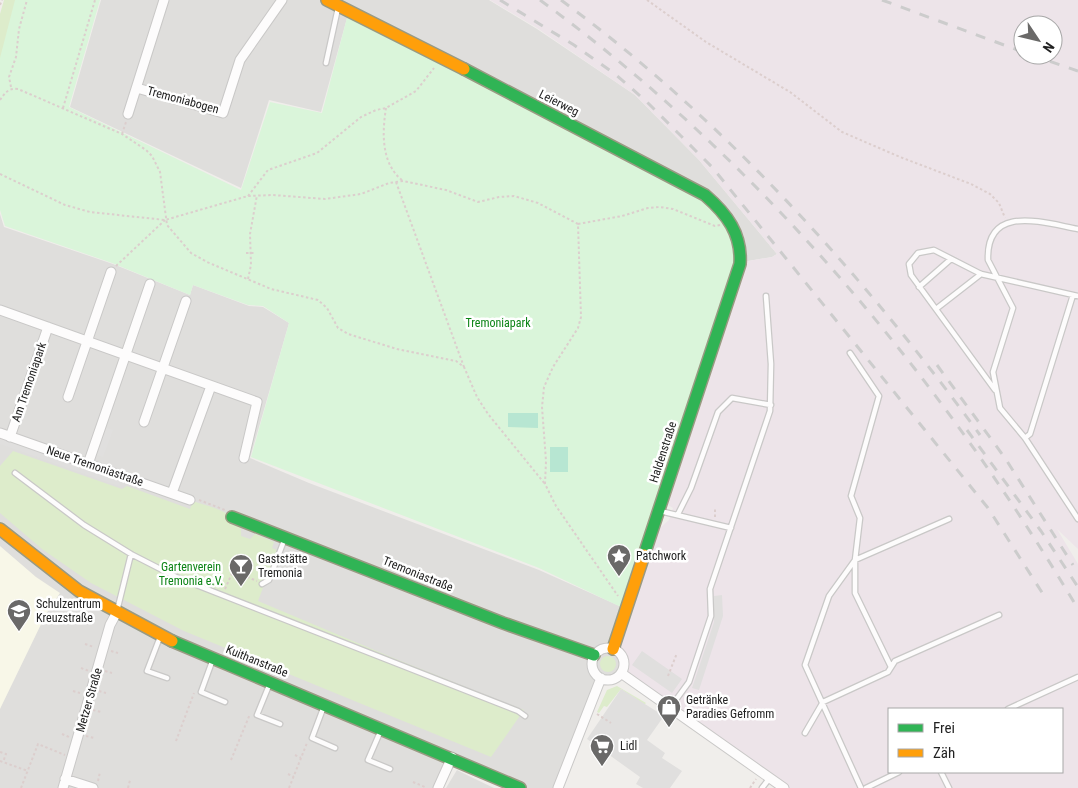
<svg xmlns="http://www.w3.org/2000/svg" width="1078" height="788" viewBox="0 0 1078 788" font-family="'Roboto Condensed',sans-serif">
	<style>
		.residential { fill: #dfdedc }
		.industrial { fill: #ede4e9; fill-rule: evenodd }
		.education { fill: #f8f7e8 }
		.grass { fill: #ddeccb }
		.park { fill: #daf5da }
		.pitch { fill: #b7e6d2 }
		.parking { fill: #e0dfde }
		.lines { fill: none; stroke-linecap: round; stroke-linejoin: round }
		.lane-casing { stroke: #c9c8c7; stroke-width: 7 }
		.street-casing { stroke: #c9c8c7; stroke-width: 11 }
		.fast-casing { stroke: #999a82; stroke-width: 14 }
		.slow-casing { stroke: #999a82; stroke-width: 14 }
		.path { stroke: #dccecd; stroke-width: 2; stroke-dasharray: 2.5 2.5; stroke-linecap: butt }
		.lane { stroke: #fdfcfc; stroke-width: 4.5 }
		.street { stroke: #fdfcfc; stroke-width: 9 }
		.fast { stroke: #30b455; stroke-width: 11 }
		.slow { stroke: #ff9f0a; stroke-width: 11 }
		.rail { stroke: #ccc; stroke-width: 3; stroke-dasharray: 10 10; stroke-linecap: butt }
		.labels { text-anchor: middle; stroke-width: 5; stroke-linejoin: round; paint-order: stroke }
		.street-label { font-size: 12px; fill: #222; stroke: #fff }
		.park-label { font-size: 12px; fill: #0c8416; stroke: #fff }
		.poi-label { font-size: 12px; fill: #222; stroke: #fff; text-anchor: start }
	</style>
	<rect width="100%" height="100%" fill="#f0eeeb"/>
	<!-- residential -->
	<path class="residential" d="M101 0H489L537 29 635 95 699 160 777 254 772 257 748 261 746 263 744 236 732 222 349 11 321 112 269 100 241 188 70 107Z
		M0 214 4 227 113 264 190 295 193 285 249 306 263 307 289 323 250 458 309 483 539 570 624 608 617 653 621 661 620 670 614 676 605 677 555 788H526L165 636 83 590 0 526Z
		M0 531 78 593 449 760 436 788H0Z
		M457 770 473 778 494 788H446Z"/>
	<!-- industrial -->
	<path class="industrial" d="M490 0H1078V549L1057 529 1078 564V788H784L624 672 626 664 625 658 616 647 631 600 660 528 669 520 673 508 668 505 746 263 748 261 772 257 777 254 699 160 635 95 537 28ZM1023 25H1053V55H1023ZM889 709H1062V772H889Z"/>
	<!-- education -->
	<path class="education" d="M0 546 36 577 60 593 46 614 0 709Z"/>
	<!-- grass -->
	<path class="grass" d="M4 0H25L0 96V14Z
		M13 451 122 489 127 486 190 509 193 501C209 507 244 513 241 536L250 539 255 534 274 542 272 548 277 550 258 601 391 657 524 710 491 757 184 631 91 583 42 549 0 513V466Z
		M600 664a8 8 0 1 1 16 0a8 8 0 1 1-16 0Z
		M617 686 646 703 644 705 621 689 607 707 604 706 599 713 597 712 607 690Z"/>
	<!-- park -->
	<path class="park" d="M15 0H100L69 107 241 190 270 102 322 113 348 14 481 81 720 209 739 254 623 608 539 568 251 457 289 323 263 306 248 305 193 285 190 295 112 263 5 226 0 210V58Z"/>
	<!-- pitch -->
	<path class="pitch" d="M508 413H538V428L508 427Z
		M550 447H568V472H550Z"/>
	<!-- parking -->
	<path class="parking" d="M106 428 113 430 103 457 97 455Z
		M0 438 118 479 121 487 0 444Z
		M722 595 723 616 699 690 692 688 714 622V596Z
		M642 651 682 679 672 693 632 665Z
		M621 689 664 716 647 740 665 753 662 758 682 771 670 788H643L636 784 640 777 587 739Z"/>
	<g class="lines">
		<!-- lane casing -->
		<g class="lane-casing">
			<path id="lane" d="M326 63 338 8
				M1078 229C1044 223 986 203 988 260L1013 308 993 372 1000 408 1025 438 1078 519
				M919 287 951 259
				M936 309 981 274
				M850 353 879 396 851 496 860 518 855 560V593L891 667
				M995 390 911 275 909 264 918 253 934 250 981 274 1078 296
				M1025 438 1030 434 1073 295
				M15 473 84 525 131 554 176 577 518 711 525 716
				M660 511 731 528
				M678 514 691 488 718 412 732 398 771 405
				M262 584 269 580 285 538
				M117 611 131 554
				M160 637 147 671 167 678
				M213 659 201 692 225 702
				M270 683 257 715 280 724
				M324 706 312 738 335 748
				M670 708 689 682 711 616 710 589 770 411 771 364 766 296
				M1008 709 1078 677
				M381 730 368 760 390 769
				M805 733 823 702 888 672 895 661 999 615
				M941 772 949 788
				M762 788 769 779
				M861 788 805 665 829 596 855 560 949 519
				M866 788 899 772"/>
		</g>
		<!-- street casing -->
		<g class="street-casing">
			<path id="street" d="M137 88 223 113 240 60 282 0
				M128 114 164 0
				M0 310 257 402 244 458
				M68 397 111 272
				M144 422 186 301
				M0 433 190 500
				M10 437 48 327
				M88 464 150 284
				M172 493 211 386
				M592 664a16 16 0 1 1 32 0a16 16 0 1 1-32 0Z
				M621 673 784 788
				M65 779 93 788
				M63 788 110 625 117 612
				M438 788 452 757
				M558 788 601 678"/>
		</g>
		<!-- fast casing -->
		<g class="fast-casing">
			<path id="fast" d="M464 69 705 195C727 214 742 234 740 264L644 555
				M232 517 503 623 594 655
				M172 641 520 788"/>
		</g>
		<!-- slow casing -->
		<g class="slow-casing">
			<path id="slow" d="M327 0 464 69
				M0 529 79 591 172 641
				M613 649 644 555"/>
		</g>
		<!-- path -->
		<path class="path" d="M647 0 706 42 790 92 842 132 900 157 971 184 990 194 999 203 1005 218
			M0 5 2 0
			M11 87 9 77 16 57 19 29 27 0
			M0 100C5 93 8 88 18 89L122 134 146 150 152 156 160 172 167 225 191 253 207 262 271 289 318 300 327 308 338 328 348 334 397 349 456 361 464 367 477 397 488 414 545 484
			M63 108 95 0
			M386 108C382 133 381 164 403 181
			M122 134 126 122
			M0 174 65 205 90 212 165 220 248 196 273 195 325 199 361 194 389 183 403 181 446 190 478 202 499 197 514 196 538 203 578 224 581 317 578 328 553 367 544 387 542 407 546 461 545 484 556 506 618 596
			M396 182 464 367
			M248 196 268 170 317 153 361 117 376 110 386 108 416 91 434 68
			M578 224 622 216 648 208 660 207 673 209 715 226 720 225
			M246 253H254
			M116 266 165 220
			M248 279 251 265 250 234 257 195
			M199 500 225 510
			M715 517V507
			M225 589 233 571 257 581
			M85 644 94 647
			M111 651 118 653
			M81 668 89 671
			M105 671 112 673
			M668 676 677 653
			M73 691 80 693
			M99 691 106 693
			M93 710 101 712
			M597 714 611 723
			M62 734 69 737
			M86 736 94 738
			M176 741 194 693
			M0 752 6 754 3 762
			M295 755 301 758
			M231 760 250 714
			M0 761 28 771
			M288 774 294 777
			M98 781 100 772
			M413 782 425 787
			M21 788 38 744 65 755
			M128 788 130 780
			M289 788 307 743
			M750 788 756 779"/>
		<!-- lane -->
		<use href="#lane" class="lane"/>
		<!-- street -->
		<use href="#street" class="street"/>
		<!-- fast -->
		<use href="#fast" class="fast"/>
		<!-- slow -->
		<use href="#slow" class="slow"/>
		<!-- rail -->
		<path class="rail" d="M500 0 574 45 615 74 646 101 712 167 988 508 1043 594
			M540 0C760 161 939 375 1078 609
			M561 0C723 119 862 273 980 435
			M882 0 1023 52
			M1031 55 1078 71
			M937 365 1005 458 1073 565
			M967 430 1041 531 1078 587"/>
	</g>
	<!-- icons -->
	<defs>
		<g id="sight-pin" transform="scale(1.25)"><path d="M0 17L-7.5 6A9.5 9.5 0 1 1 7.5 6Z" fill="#6a6968" stroke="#fff"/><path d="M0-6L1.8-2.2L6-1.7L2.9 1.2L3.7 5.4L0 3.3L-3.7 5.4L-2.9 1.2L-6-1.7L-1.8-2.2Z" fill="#fff"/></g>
		<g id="bar-pin" transform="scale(1.25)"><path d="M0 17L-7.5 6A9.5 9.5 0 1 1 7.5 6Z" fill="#6a6968" stroke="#fff"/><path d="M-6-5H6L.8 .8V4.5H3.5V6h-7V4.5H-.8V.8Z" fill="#fff"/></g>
		<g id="school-pin" transform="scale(1.25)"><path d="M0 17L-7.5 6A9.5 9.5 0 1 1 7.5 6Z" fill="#6a6968" stroke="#fff"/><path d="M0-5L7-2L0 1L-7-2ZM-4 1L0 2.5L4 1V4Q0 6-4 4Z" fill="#fff"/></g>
		<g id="shop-pin" transform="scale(1.25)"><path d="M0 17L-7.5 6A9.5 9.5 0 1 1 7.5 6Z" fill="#6a6968" stroke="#fff"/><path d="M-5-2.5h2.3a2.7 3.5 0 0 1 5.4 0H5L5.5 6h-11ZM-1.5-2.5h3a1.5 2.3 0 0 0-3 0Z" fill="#fff"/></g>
		<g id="supermarket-pin" transform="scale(1.25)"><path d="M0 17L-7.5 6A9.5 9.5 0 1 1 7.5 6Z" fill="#6a6968" stroke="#fff"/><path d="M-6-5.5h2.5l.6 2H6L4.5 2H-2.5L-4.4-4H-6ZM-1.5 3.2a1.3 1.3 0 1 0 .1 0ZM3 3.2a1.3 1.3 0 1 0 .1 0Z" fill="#fff"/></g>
	</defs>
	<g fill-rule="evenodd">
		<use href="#sight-pin" x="619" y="556"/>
		<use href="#bar-pin" x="241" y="566"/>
		<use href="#school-pin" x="19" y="611"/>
		<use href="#shop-pin" x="669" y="707"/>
		<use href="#supermarket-pin" x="602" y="746"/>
	</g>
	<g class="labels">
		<!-- street labels -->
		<g class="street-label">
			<text transform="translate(183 100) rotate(15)" y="4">Tremoniabogen</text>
			<text transform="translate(559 103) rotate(27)" y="4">Leierweg</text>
			<text transform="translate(29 382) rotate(-71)" y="4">Am Tremoniapark</text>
			<text transform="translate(663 452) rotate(-72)" y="4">Haldenstraße</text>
			<text transform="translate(95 466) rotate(19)" y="4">Neue Tremoniastraße</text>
			<text transform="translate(418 574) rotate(22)" y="4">Tremoniastraße</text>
			<text transform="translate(257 661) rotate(22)" y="4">Kuithanstraße</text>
			<text transform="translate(89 700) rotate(-74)" y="4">Metzer Straße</text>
		</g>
		<!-- park labels -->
		<g class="park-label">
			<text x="498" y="327">Tremoniapark</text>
			<text x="191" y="571">Gartenverein<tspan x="191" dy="14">Tremonia e.V.</tspan></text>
		</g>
		<!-- poi labels -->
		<g class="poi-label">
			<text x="636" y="560">Patchwork</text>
			<text x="258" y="563">Gaststätte<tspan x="258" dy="14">Tremonia</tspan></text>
			<text x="36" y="608">Schulzentrum<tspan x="36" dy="14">Kreuzstraße</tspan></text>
			<text x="686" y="704">Getränke<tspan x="686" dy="14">Paradies Gefromm</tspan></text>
			<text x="620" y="750">Lidl</text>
		</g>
	</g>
	<!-- legend -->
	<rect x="888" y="708" width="175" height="65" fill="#ffffff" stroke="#a7a7a7"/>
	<rect x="898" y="724" width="25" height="8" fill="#30b455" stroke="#a7a7a7"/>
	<text x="933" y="733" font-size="15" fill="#222222">Frei</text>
	<rect x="898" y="749" width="25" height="8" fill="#ff9f0a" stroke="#a7a7a7"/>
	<text x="933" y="758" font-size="15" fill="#222222">Zäh</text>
	<!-- north arrow -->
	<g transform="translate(1038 40) rotate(125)"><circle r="24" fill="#ffffff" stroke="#a7a7a7"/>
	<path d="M0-4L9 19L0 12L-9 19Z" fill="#6a6968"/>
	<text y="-8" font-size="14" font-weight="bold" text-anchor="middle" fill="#222222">N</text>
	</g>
</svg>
